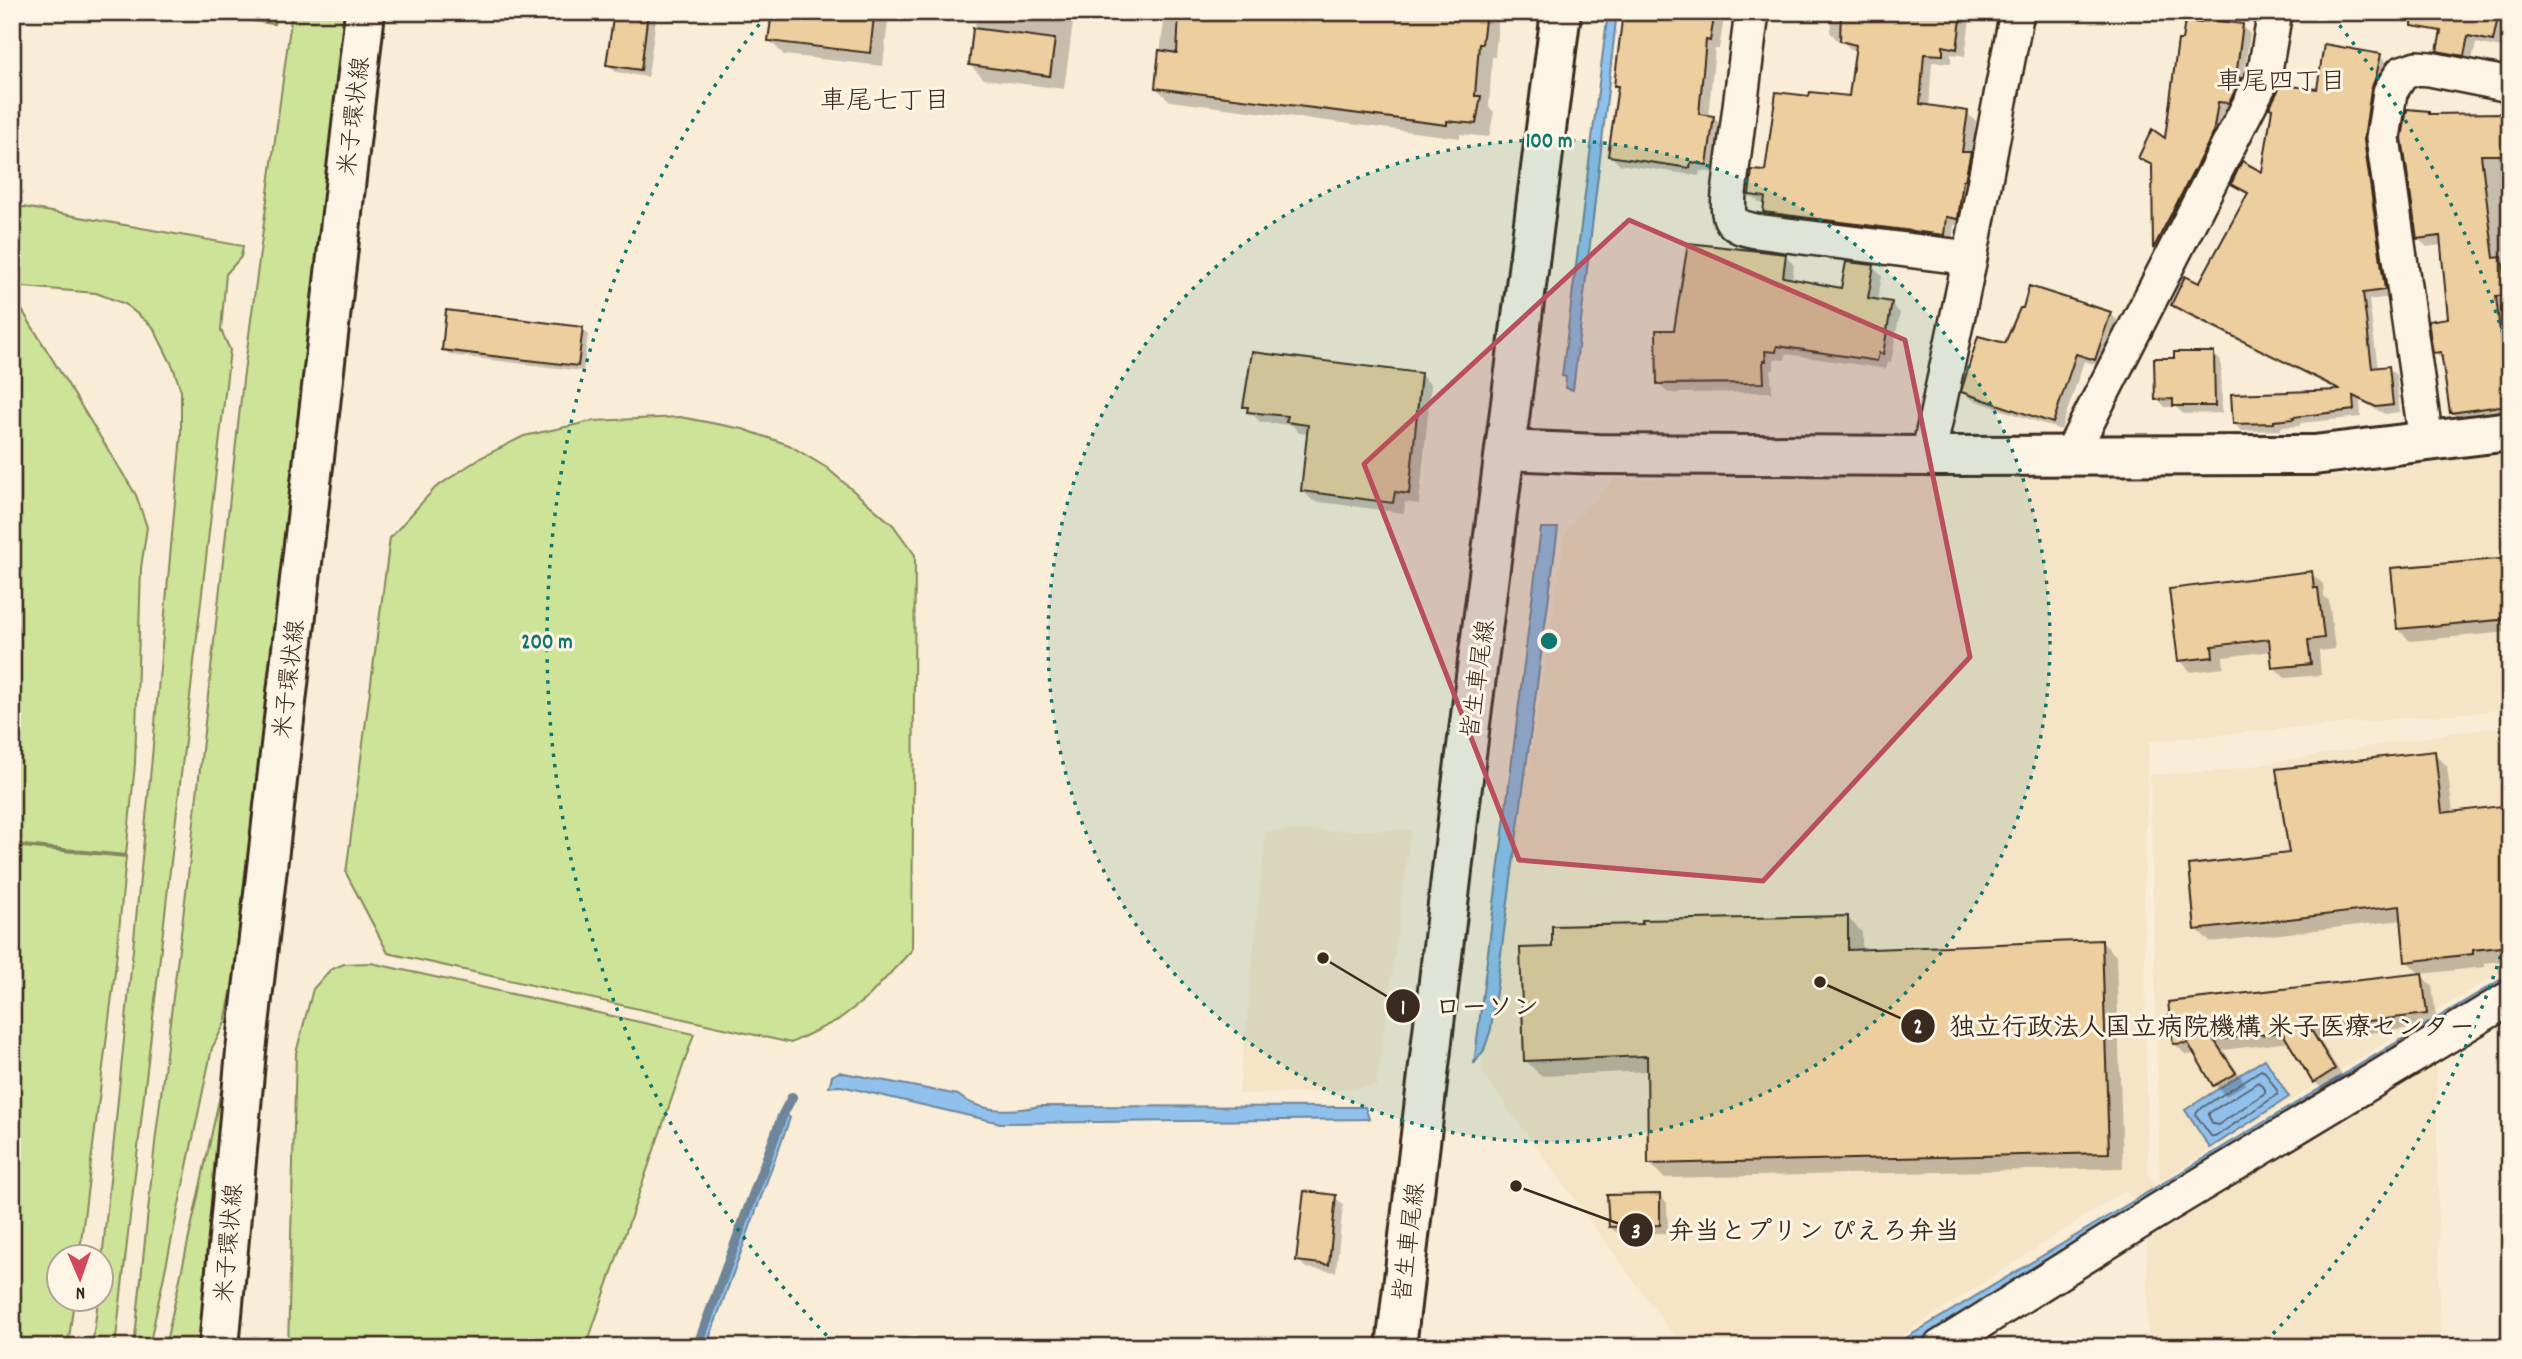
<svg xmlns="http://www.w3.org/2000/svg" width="2522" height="1359" viewBox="0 0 2522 1359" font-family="Dekko,'Klee One',sans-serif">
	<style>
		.built { fill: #f5e4c6 }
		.green { fill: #cce398; stroke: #84865b; stroke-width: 2 }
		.water { fill: #90c1ec; stroke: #6e859a; stroke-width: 2 }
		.shadow { fill: #0003 }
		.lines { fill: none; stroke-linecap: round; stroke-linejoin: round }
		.shore { stroke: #5d6670; stroke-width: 2 }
		.stream { stroke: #6e859a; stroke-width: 10 }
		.building { fill: #ecce9f; stroke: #3b2a1e; stroke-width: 2 }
		.minor-casing { stroke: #3b2a1e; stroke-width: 38 }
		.tertiary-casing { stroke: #3b2a1e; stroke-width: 44 }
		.secondary-casing { stroke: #3b2a1e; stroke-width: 44 }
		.minor { stroke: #fcf5e5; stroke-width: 33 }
		.tertiary { stroke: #fcf5e5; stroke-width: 38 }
		.secondary { stroke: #fcf5e5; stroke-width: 38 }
		.marked { fill: #d1495b; fill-opacity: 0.2; stroke: #d1495b; stroke-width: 5; stroke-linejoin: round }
		.ring { fill: none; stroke: #0f766e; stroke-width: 3.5; stroke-dasharray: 3.5 7 }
		.labels { text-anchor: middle; stroke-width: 6; stroke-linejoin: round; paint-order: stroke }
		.street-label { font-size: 24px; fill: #3b2a1e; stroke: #fcf5e5 }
		.neighbourhood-label { font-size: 26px; fill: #3b2a1e; stroke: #fcf5e5 }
		.centre { fill: #0f766e; stroke: #fcf5e5; stroke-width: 3.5 }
		.ring-label { font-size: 21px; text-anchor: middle; font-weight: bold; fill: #0f766e; stroke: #fcf5e5; stroke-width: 6; stroke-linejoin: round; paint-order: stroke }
		.leader { fill: none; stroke: #3b2a1e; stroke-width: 2.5 }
		.callout-dot { fill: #3b2a1e; stroke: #fcf5e5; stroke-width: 2.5 }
		.mark-label { font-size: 21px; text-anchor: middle; font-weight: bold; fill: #fff }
		.callout-label { font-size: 26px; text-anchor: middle; font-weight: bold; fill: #3b2a1e; stroke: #fcf5e5; stroke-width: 6; stroke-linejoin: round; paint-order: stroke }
	</style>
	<rect width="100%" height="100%" fill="#f9edd7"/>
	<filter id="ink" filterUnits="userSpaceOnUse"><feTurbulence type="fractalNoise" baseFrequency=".0143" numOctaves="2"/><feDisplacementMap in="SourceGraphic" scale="14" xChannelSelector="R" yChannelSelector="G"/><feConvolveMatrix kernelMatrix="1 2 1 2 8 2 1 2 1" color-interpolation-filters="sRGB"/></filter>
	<g filter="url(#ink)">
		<!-- built -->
		<path class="built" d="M2510 452V709L2149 741 2144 892 2148 1175 2165 1202 2145 1214 2125 1190 1885 1347H1862L1859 1344 1855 1347H1682L1481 1071 1566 530 1614 479 2338 477Z
			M2510 726V966L2160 1181 2150 775 2221 771 2451 733Z
			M1411 830 1377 1086 1320 1092 1239 1094 1266 831Z
			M2436 1048 2440 1347H2148L2147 1224Z"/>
		<!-- green -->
		<path class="green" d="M191 12H275L274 24Z
			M292 12H349L240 947 225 1023 212 1048 149 1347H134L155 1143 188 876 243 380Z
			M12 205 243 246 241 257 226 274 221 330 230 350 115 1347H92L98 1300H102V1260L151 768 181 435V391L173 367 153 327 125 304 96 293 12 286Z
			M12 302 22 310 136 495 147 527 141 568 135 764 126 855 12 844Z
			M680 417 743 429 789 445 827 468 893 525 915 555 912 950 868 997 838 1020 791 1043 388 953 346 873 390 538 435 488 480 458 524 436 593 421Z
			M12 846 126 857 115 972 79 1257 60 1258V1300H74L68 1347H12Z
			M371 963 694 1034 586 1347H288L296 1053 313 989 330 970 344 964Z
			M227 1068 203 1347H165L224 1077Z"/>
		<!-- water -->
		<path class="water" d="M1608 12H1617L1573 390 1565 388 1566 377 1562 376Z
			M1541 528H1558L1491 1029 1484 1050 1474 1064Z
			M2510 974V992L1929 1347H1891Z
			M2265 1059 2289 1097 2210 1148 2185 1110Z
			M839 1072 958 1095C981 1113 1012 1112 1040 1106L1365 1107 1369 1119 1000 1123 841 1086 829 1087 832 1076Z
			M786 1114 790 1118 706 1347H701Z"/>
		<!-- shadow -->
		<path class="shadow" d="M615 12H650L656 18 648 77 616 72 608 64Z
			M774 12H889L883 66 784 55 770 41Z
			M977 12H1080V16H1074L1064 89 984 79 970 65Z
			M1152 12H1499L1495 57H1492L1489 107 1494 112 1489 137 1460 134V138L1170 101 1156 88 1164 21Z
			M1625 12H1725L1719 49H1715L1708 117H1713L1722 126 1716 173 1700 171 1699 176 1619 164 1610 155 1620 89 1616 85Z
			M1832 12H1971L1965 56 1951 54V63L1932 62 1929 107 1967 113 1976 121 1971 155 1978 162 1966 226 1954 225 1952 243 1773 220 1765 212 1766 204 1760 203 1751 195 1810 98 1851 97 1857 51 1851 49 1843 42 1838 41 1830 32Z
			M2426 12H2510V37L2503 36 2501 48 2476 43 2471 63 2447 58 2439 50 2443 30Z
			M2243 26 2250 34 2243 82 2236 110 2226 109 2220 142 2161 255 2155 248 2154 168 2141 157 2166 142Z
			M2380 56 2387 63 2383 85 2392 297 2369 300 2378 369 2388 368 2396 375 2400 412 2385 414 2360 401 2361 417 2300 423V426L2281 427V430L2242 431 2234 424 2341 392 2181 312 2173 305 2200 285 2248 195 2233 184 2263 175 2318 91Z
			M2428 112 2431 115H2506L2510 119V414L2461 421 2452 413 2444 362 2435 352 2450 320 2442 245 2427 247 2418 239Z
			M1785 256 1794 265 1792 280 1843 290 1873 267 1882 276 1877 302 1891 304 1900 313 1891 362H1888L1886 369 1786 354 1785 360 1774 359V370H1771L1772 392 1668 393 1659 384 1675 332Z
			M2110 313 2118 321 2103 367 2084 361 2061 430 1971 399 1963 391 2006 345Z
			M582 329 588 335 583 371 450 355 444 349Z
			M2213 353 2221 361 2222 413 2183 414 2176 407H2165L2157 399 2176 360Z
			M1420 374 1431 385 1419 504 1405 502 1404 513 1313 501 1302 490 1308 434 1299 433 1292 425 1260 422 1245 406Z
			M2510 561V632L2410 641 2398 629Z
			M2311 573 2323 584 2324 596 2329 601 2335 649 2319 651 2321 675 2285 678 2274 667 2272 651 2223 657 2224 668 2191 672 2180 660Z
			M2434 753 2447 766 2453 813 2510 807V960L2485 963V967L2420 974 2432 986 2437 1025 2319 1039 2345 1080 2326 1093 2315 1082 2290 1042 2223 1050 2246 1084 2226 1096 2215 1085 2196 1054 2186 1055 2175 1044 2421 975 2407 961 2403 920 2210 942 2197 929 2291 855Z
			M1847 917 1862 932V951L2101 941 2116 956 2123 1168 1664 1178 1649 1163V1071L1541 1076 1526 1061 1554 948Z
			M1659 1195 1667 1203 1668 1233 1618 1234 1610 1226Z
			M1335 1197 1343 1205 1336 1272 1306 1268 1298 1260Z"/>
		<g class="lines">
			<!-- shore -->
			<path class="shore" d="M2261 1070 2265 1072 2278 1092 2277 1095 2215 1137 2211 1136 2196 1115 2197 1111Z
				M2258 1082 2265 1089V1093L2218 1125 2213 1124 2209 1117V1113Z"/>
			<!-- stream -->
			<path class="stream" d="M697 1347 783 1114 792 1097"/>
		</g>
		<!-- building -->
		<path class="building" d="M614 12H648L641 70 606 65Z
			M772 12H841L874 16 870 53 768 41Z
			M1179 12H1486L1482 44H1479L1475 96H1481L1476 124 1447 121V125L1155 88 1159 50 1177 53Z
			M1623 12H1715L1710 41 1706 40 1699 114 1714 116 1707 165 1691 162 1690 168 1608 156 1618 86H1614Z
			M1841 12H1962L1957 49 1943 46V55L1924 54 1920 104 1968 111 1962 152H1971L1965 180H1963L1958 219 1946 217 1944 235 1763 212 1765 197 1749 195 1752 170 1765 171 1776 92 1809 96 1810 92 1849 96 1856 45 1840 41Z
			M2413 12H2499L2493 41 2468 36 2464 56 2437 51 2441 31 2412 26Z
			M2202 19 2243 24 2236 77 2241 78 2229 103 2218 102 2213 134 2153 249 2152 165 2138 158 2152 129 2165 138 2178 40H2182L2185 21 2201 23Z
			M973 28 1055 39 1050 76 969 65Z
			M2324 44 2381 54 2376 77 2371 89 2364 140 2385 290 2363 293 2372 368 2389 366 2393 405 2376 407 2353 396 2354 410 2293 417 2294 419 2274 421V423L2233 424 2231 394 2341 390 2171 305 2185 276 2199 283 2248 193 2231 184 2242 161 2262 172 2272 109 2269 108 2281 85 2317 89Z
			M2407 109 2429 111V114L2506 113 2507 155H2481L2494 258 2502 257 2506 295 2496 296 2508 405 2450 413 2441 352 2433 353 2428 321 2448 318 2440 236 2417 239 2402 138Z
			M1688 243 1786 254 1783 277 1841 288 1846 262 1874 265 1868 298 1892 302 1883 354 1879 353 1877 361 1777 346 1776 352 1765 351 1766 361H1763L1764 383 1657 384 1656 330H1674Z
			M2029 286 2111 312 2095 360 2076 354 2053 423 1961 392 1978 336 2005 343 2020 308H2023Z
			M446 310 583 327 578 366 442 350Z
			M1252 352 1421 373 1409 494 1395 492 1393 503 1301 491 1308 425 1286 422 1288 416 1247 412 1248 407H1243Z
			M2174 352H2214L2215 406H2173V399L2155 400 2154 358H2174Z
			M2510 558V619L2397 629 2391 568Z
			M2312 571 2314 588H2318L2324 638 2308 640 2311 664 2272 668 2269 639 2212 646 2213 657 2178 661 2169 589Z
			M2435 751 2442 813 2510 805V946L2473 950V954L2405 962 2400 906 2195 930 2189 865 2289 853 2276 769Z
			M1848 916V950L2102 940 2109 1153 1648 1164 1647 1056 1524 1061 1520 948 1552 947V926L1642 924V920Z
			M2422 973 2427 1014 2310 1028 2335 1069 2313 1083 2282 1032 2214 1040 2236 1073 2213 1086 2188 1043 2173 1044 2168 1002Z
			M1304 1191 1336 1195 1329 1265 1296 1261Z
			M1660 1194V1225L1609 1227 1607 1195Z"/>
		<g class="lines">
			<!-- minor casing -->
			<g class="minor-casing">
				<path id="minor" d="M1752 12 1729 193C1727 220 1729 226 1756 231L1970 258
					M2426 441 2383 138 2390 92 2402 73 2417 68 2430 69 2510 85
					M1928 456 1970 258 2017 12
					M2070 456 2264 76 2275 12
					M1940 1347 2157 1211 2510 998"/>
			</g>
			<!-- tertiary casing -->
			<g class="tertiary-casing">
				<path id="tertiary" d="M1507 450 1598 454 1928 456 2314 455 2510 431"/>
			</g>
			<!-- secondary casing -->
			<g class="secondary-casing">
				<path id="secondary" d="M219 1347 246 1051 365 12
					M1396 1347 1461 794 1561 12"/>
			</g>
			<!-- minor -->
			<use href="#minor" class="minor"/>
			<!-- tertiary -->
			<use href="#tertiary" class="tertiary"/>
			<!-- secondary -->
			<use href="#secondary" class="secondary"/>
		</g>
	</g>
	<!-- marked area -->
	<path class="marked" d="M1629 220 1905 340 1970 657 1763 881 1519 860 1364 464Z"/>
	<!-- distance rings -->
	<circle cx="1549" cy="641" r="501" fill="#0f766e" fill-opacity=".12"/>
	<g class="ring">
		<circle cx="1549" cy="641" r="501"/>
		<path d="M2510 926A1002 1002 0 0 1 2264 1343M834 1343A1002 1002 0 0 1 765 17M2333 17A1002 1002 0 0 1 2510 356"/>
	</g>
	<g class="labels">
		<!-- street labels -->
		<g class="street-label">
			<text transform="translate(353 116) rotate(-83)" y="8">米子環状線</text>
			<text transform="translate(288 679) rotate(-83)" y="8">米子環状線</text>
			<text transform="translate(1477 679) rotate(-82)" y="8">皆生車尾線</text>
			<text transform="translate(1408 1242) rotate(-83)" y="8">皆生車尾線</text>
			<text transform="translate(228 1243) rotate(-85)" y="8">米子環状線</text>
		</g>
		<!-- neighbourhood labels -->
		<g class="neighbourhood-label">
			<text x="2281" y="89">車尾四丁目</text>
			<text x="885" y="108">車尾七丁目</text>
		</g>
	</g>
	<circle cx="1549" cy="641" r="10" class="centre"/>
	<g class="ring-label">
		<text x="1549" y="147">100 m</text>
		<text x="547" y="648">200 m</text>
	</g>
	<!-- callouts -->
	<path class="leader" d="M1323 958L1403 1006M1820 982L1918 1026M1516 1186L1636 1230"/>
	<g class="callout-dot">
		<circle cx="1323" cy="958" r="7"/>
		<circle cx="1820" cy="982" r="7"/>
		<circle cx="1516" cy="1186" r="7"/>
		<circle cx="1403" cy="1006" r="18"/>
		<circle cx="1918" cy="1026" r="18"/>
		<circle cx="1636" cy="1230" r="18"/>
	</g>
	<g class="mark-label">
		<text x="1403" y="1014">1</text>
		<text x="1918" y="1033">2</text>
		<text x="1636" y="1238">3</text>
	</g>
	<g class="callout-label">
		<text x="1487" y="1015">ローソン</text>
		<text x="2212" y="1035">独立行政法人国立病院機構 米子医療センター</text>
		<text x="1814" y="1239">弁当とプリン ぴえろ弁当</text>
	</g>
	<!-- margin -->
	<rect width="2522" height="1359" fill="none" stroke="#fcf5e5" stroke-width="42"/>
	<rect x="21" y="21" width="2480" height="1317" fill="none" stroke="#3b2a1e" stroke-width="2.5" filter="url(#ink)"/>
	<!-- north arrow -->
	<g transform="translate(80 1278) rotate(178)"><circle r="33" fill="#fcf5e5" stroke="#afa495" stroke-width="2"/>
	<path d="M0-5L12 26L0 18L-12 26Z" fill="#d1495b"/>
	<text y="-10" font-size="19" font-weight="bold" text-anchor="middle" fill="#3b2a1e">N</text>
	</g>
</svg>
